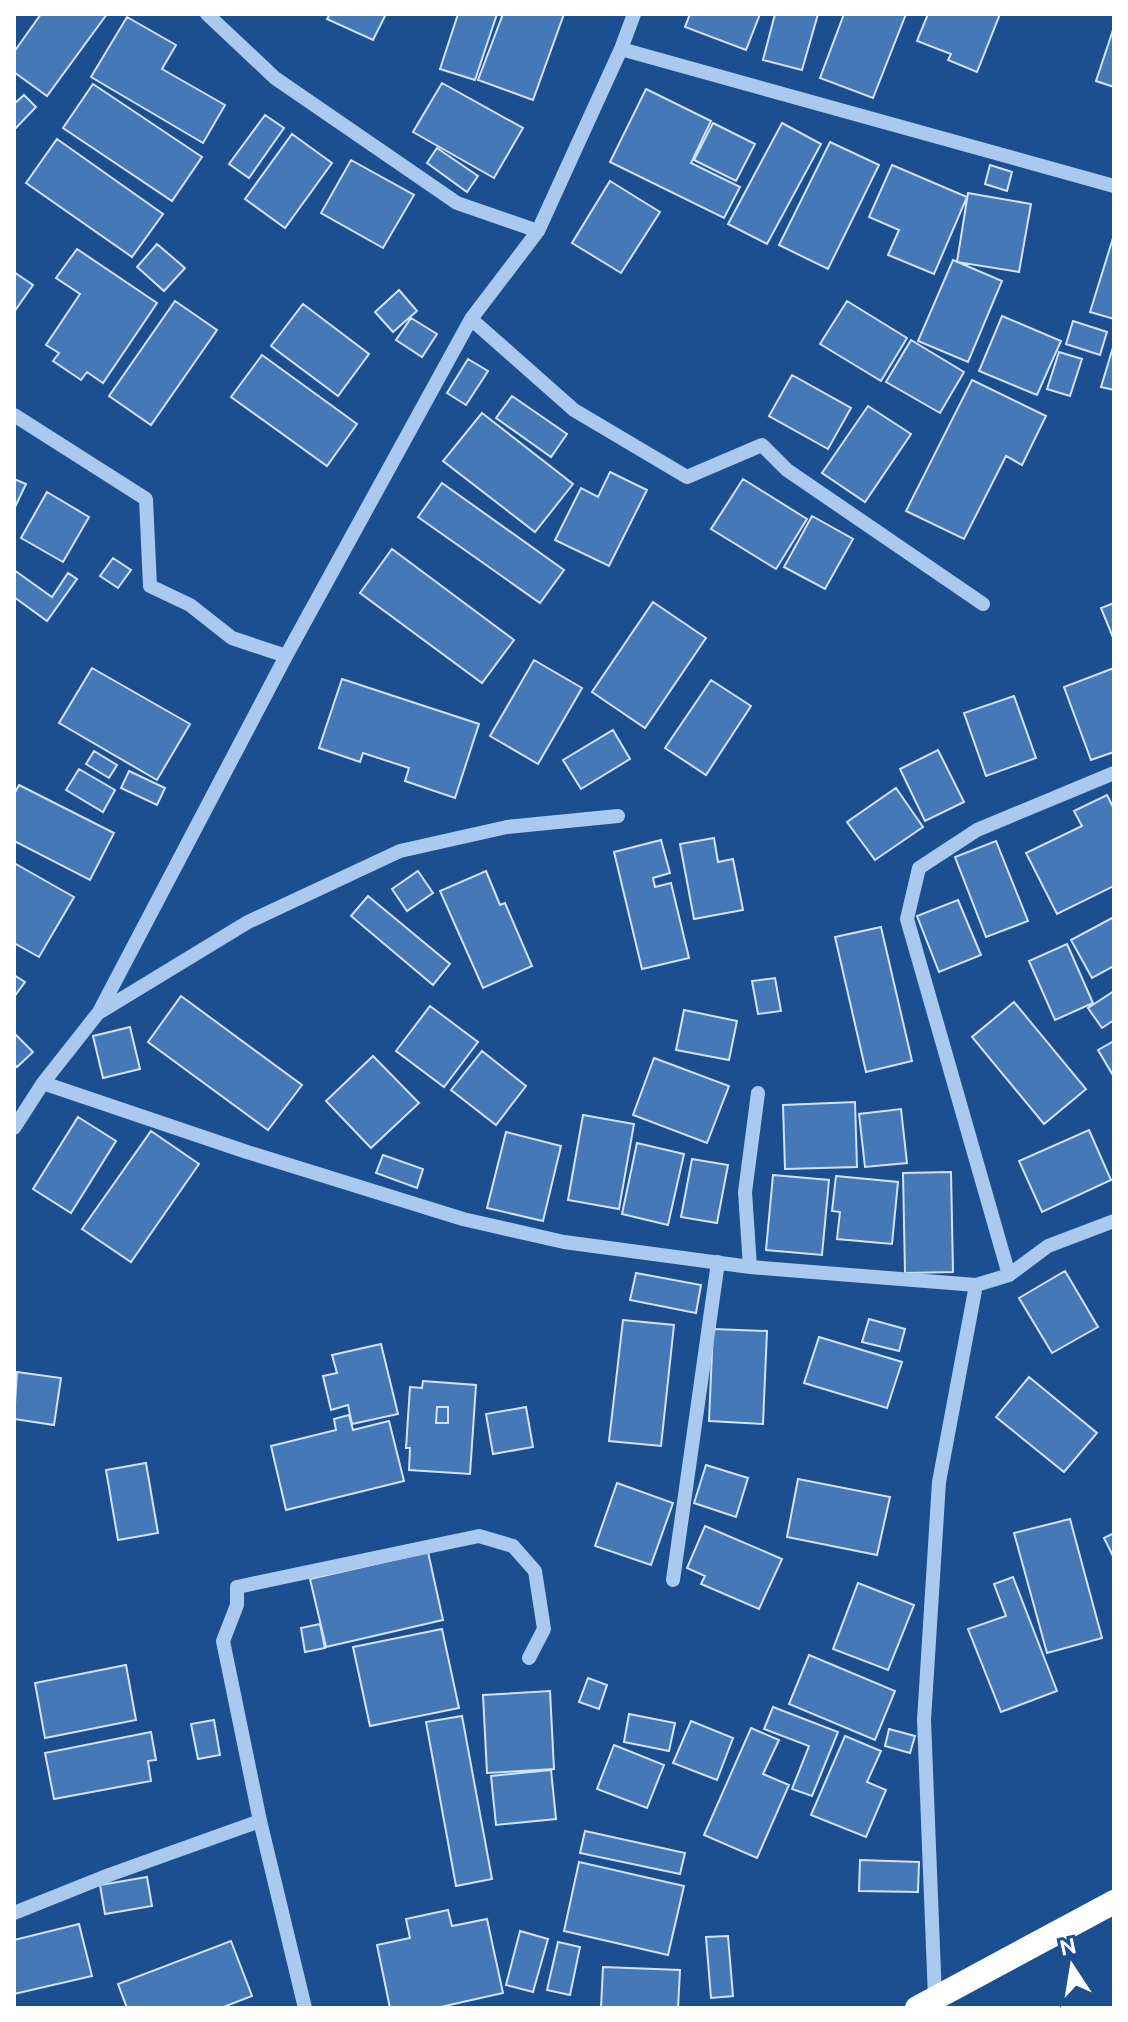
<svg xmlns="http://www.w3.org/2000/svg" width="1128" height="2022" viewBox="0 0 1128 2022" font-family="Ubuntu,sans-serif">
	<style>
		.building { fill: #4478b7; stroke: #cfe3fa; stroke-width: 2; fill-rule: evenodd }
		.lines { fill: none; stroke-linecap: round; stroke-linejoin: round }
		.minor { stroke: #a9c9ee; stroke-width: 14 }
		.highway { stroke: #fff; stroke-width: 24 }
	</style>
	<rect width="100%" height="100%" fill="#1b4f8f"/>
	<!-- building -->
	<path class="building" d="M41 14H107L47 96 14 72V52Z
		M330 14H386L373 40 327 19Z
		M458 14H497L475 80 440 69Z
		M503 14H564L533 100 478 80Z
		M690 14H760L746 50 685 27Z
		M775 14H818L802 70 763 60Z
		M844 14H906L873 98 820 78Z
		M928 14H1000L977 72 948 60 951 54 917 41Z
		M127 17 176 45 162 69 225 105 203 143 91 77Z
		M1114 27V87L1096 81Z
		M442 83 523 128 494 178 413 132Z
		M93 84 202 157 172 201 63 128Z
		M646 89 711 121 691 163 740 187 724 218 610 162Z
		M24 95 36 107 14 130V104Z
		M265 115 284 128 249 178 229 164Z
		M713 123 755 144 736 181 694 160Z
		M782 123 821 144 767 244 728 224Z
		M292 134 332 163 285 228 245 199Z
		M57 139 163 214 132 257 26 183Z
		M830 142 879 165 828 269 779 245Z
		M437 148 478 176 467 192 427 163Z
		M351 160 414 195 383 248 321 213Z
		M892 165 967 197 934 274 888 255 899 230 869 217Z
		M990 165 1012 172 1007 191 985 184Z
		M610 181 660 212 621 273 572 243Z
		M968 193 1031 204 1019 272 957 262Z
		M1113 238H1114V319L1090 312Z
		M157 244 185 268 164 291 137 267Z
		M77 249 157 303 103 383 87 372 81 380 53 361 59 353 46 345 80 294 56 278Z
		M953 260 1002 281 968 362 918 341Z
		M14 272 33 285 14 312Z
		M399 290 417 311 393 332 375 312Z
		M175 301 217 330 151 425 109 396Z
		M847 301 907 338 881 381 820 344Z
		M303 304 369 354 338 396 271 346Z
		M1002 316 1061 341 1037 395 979 371Z
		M411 318 437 334 422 357 396 340Z
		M1073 321 1107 332 1100 355 1066 344Z
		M911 340 964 372 940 413 886 382Z
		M1114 344V390L1101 387Z
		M1059 352 1082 359 1070 396 1047 389Z
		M262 355 357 424 327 466 231 397Z
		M468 359 488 371 466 405 447 393Z
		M792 375 851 408 828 449 769 416Z
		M972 380 1046 416 1022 465 1006 456 964 539 906 511Z
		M512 396 567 434 551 457 496 418Z
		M868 406 911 434 865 502 822 473Z
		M482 413 573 484 535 532 443 461Z
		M610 472 647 490 609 566 555 540 581 488 598 497Z
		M14 479 26 484 14 509Z
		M743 479 807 519 776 569 711 529Z
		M442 483 564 570 540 603 418 517Z
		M47 492 89 517 63 562 21 538Z
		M812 516 853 539 825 589 784 567Z
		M392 549 514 640 482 683 360 593Z
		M113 558 131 570 118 588 100 576Z
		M14 570 52 597 68 573 77 579 47 621 14 597Z
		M653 602 706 638 645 728 592 692Z
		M1114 603V640L1101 608Z
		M534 660 582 688 538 764 490 736Z
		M92 668 190 724 157 780 59 723Z
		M1114 668V752L1091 760 1064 687Z
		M342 679 479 724 455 798 405 781 409 768 363 753 360 762 319 748Z
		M711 680 751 706 706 775 665 748Z
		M1014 696 1036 758 986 776 964 713Z
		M613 730 630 759 581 789 563 760Z
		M938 750 964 802 925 821 900 769Z
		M94 751 117 765 109 778 86 764Z
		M79 769 115 790 103 812 66 790Z
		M129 771 165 788 157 805 121 788Z
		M19 785 114 833 90 880 14 841V794Z
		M896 788 923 827 875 860 847 822Z
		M1107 795 1114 809V886L1057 914 1026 853 1082 826 1074 811Z
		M714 838 718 862 733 859 743 910 694 919 680 844Z
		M661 840 670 873 653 878 655 887 671 883 689 958 642 969 614 852Z
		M996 841 1028 921 986 937 955 857Z
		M14 863 74 897 39 957 14 943Z
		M418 871 433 893 407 911 392 889Z
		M486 871 500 905 505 903 532 966 483 988 440 891Z
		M368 896 450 964 433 985 351 916Z
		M958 900 981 955 939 972 917 916Z
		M1114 917V966L1092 978 1071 940Z
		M881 927 912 1061 866 1072 835 937Z
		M1067 944 1093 1003 1055 1020 1029 961Z
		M14 975 25 982 14 997Z
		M775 978 781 1011 758 1014 752 981Z
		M1114 991V1020L1102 1028 1088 1008Z
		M181 996 302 1085 268 1130 148 1042Z
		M1014 1002 1086 1089 1044 1124 972 1037Z
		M430 1006 478 1042 444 1087 396 1051Z
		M684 1010 737 1021 729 1060 676 1050Z
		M130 1027 140 1069 103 1078 93 1036Z
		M14 1033 33 1052 17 1067 14 1064Z
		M1114 1041V1077L1098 1050Z
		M482 1051 526 1086 496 1125 451 1090Z
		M373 1056 419 1103 371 1148 326 1101Z
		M654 1058 729 1086 707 1143 633 1115Z
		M855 1102 857 1167 785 1169 783 1105Z
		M901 1109 907 1163 865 1167 859 1114Z
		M583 1115 634 1124 619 1209 568 1200Z
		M78 1117 116 1141 71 1213 33 1189Z
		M1089 1130 1111 1180 1042 1212 1019 1161Z
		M151 1131 199 1164 131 1262 82 1229Z
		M506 1132 561 1146 543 1221 487 1208Z
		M637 1143 684 1154 668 1225 622 1214Z
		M383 1155 423 1169 417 1188 376 1173Z
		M692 1159 728 1165 717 1223 681 1217Z
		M951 1172 953 1272 905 1273 903 1173Z
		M773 1175 829 1180 822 1255 766 1250Z
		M836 1176 898 1182 892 1244 837 1239 840 1212 832 1211Z
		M1065 1271 1098 1327 1052 1353 1019 1298Z
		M636 1273 701 1285 696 1313 630 1300Z
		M869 1319 905 1329 899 1351 862 1342Z
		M623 1320 674 1325 661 1446 609 1441Z
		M713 1329 767 1331 763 1424 709 1421Z
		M819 1337 902 1362 887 1408 804 1383Z
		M381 1344 398 1414 352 1424 348 1405 331 1410 323 1376 337 1373 332 1355Z
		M17 1372 61 1378 54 1425 14 1419Z
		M1029 1377 1097 1433 1064 1472 996 1417Z
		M423 1381 476 1385 470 1474 409 1470 410 1448H406L410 1387 422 1388ZM437 1407H448V1423H436Z
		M437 1407H448V1423H436Z
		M526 1407 533 1447 493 1454 486 1414Z
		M349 1415 353 1430 389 1421 404 1481 286 1510 271 1446 336 1430 334 1419Z
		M146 1463 158 1533 118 1540 106 1470Z
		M706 1465 748 1478 736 1517 694 1503Z
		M798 1479 890 1497 877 1555 787 1537Z
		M617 1483 673 1503 651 1565 595 1546Z
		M1070 1519 1102 1638 1047 1653 1014 1533Z
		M705 1526 782 1559 759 1609 701 1584 705 1576 687 1568Z
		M1114 1533V1558L1104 1538Z
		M428 1552 443 1620 326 1647 310 1579Z
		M1013 1577 1057 1691 1001 1712 968 1629 1006 1616 994 1584Z
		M858 1583 914 1605 888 1670 833 1649Z
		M320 1624 325 1648 305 1652 301 1628Z
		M442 1629 459 1708 370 1726 353 1647Z
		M809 1655 895 1691 875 1740 789 1704Z
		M126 1665 136 1720 45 1738 35 1683Z
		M588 1678 607 1685 599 1709 579 1702Z
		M550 1691 554 1769 487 1773 483 1695Z
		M773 1707 838 1732 812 1796 792 1789 809 1746 764 1729Z
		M629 1714 675 1723 669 1751 624 1742Z
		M462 1716 492 1879 456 1886 426 1722Z
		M214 1720 220 1755 198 1759 191 1724Z
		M691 1721 733 1738 717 1780 673 1763Z
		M751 1728 779 1740 763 1774 789 1785 757 1858 704 1835Z
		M889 1729 915 1736 910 1753 885 1746Z
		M151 1732 156 1760 148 1761 151 1781 54 1799 45 1753Z
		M845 1736 881 1751 867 1782 886 1790 866 1837 811 1815Z
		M614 1745 664 1765 647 1808 597 1789Z
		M551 1770 556 1819 496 1825 491 1776Z
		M585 1831 685 1853 680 1874 580 1853Z
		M860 1860 919 1862 918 1892 859 1891Z
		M579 1862 684 1886 668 1955 564 1931Z
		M147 1877 152 1906 105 1914 100 1885Z
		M448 1910 452 1926 487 1919 503 1993 436 2008H390L377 1945 410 1938 406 1919Z
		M79 1924 92 1976 14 1994V1940Z
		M520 1931 548 1939 533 1992 506 1985Z
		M728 1936 733 1996 711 1998 706 1937Z
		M231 1941 252 1996 221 2008H127L118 1984Z
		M558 1942 580 1947 570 1995 547 1990Z
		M603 1967 680 1970 678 2008H601Z"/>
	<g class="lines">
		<!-- minor -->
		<path class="minor" d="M207 14 275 78 457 203 538 231
			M621 49 1114 186
			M471 319 574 410 687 477 762 445 787 470 983 604
			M14 415 146 499 150 586 190 605 232 638 286 656
			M100 1012 248 922 400 851 507 827 618 816
			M43 1083 247 1152 463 1219 564 1242 750 1267 976 1285
			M14 1128 43 1083 99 1012 286 656 471 319 538 231 621 49 634 14
			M750 1267 745 1192 758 1093
			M1009 1275 907 919 919 868 977 830 1114 773
			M673 1580 718 1262
			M14 1913 109 1875 260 1821
			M935 1998 924 1720 939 1482 976 1285 1009 1275 1048 1246 1114 1221
			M305 2008 260 1821 223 1641 237 1605V1587L479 1536 513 1546 535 1571 544 1629 529 1658"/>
		<!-- highway -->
		<path class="highway" d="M917 2008 1114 1902"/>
	</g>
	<!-- border -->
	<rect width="1128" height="2022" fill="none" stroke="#ffffff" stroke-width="32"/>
	<!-- north arrow -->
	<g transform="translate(1072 1966) rotate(348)" stroke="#1b4f8f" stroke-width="6" paint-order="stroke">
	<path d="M0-6L14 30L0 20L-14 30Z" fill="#ffffff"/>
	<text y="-12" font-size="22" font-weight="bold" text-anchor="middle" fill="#ffffff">N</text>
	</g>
</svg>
